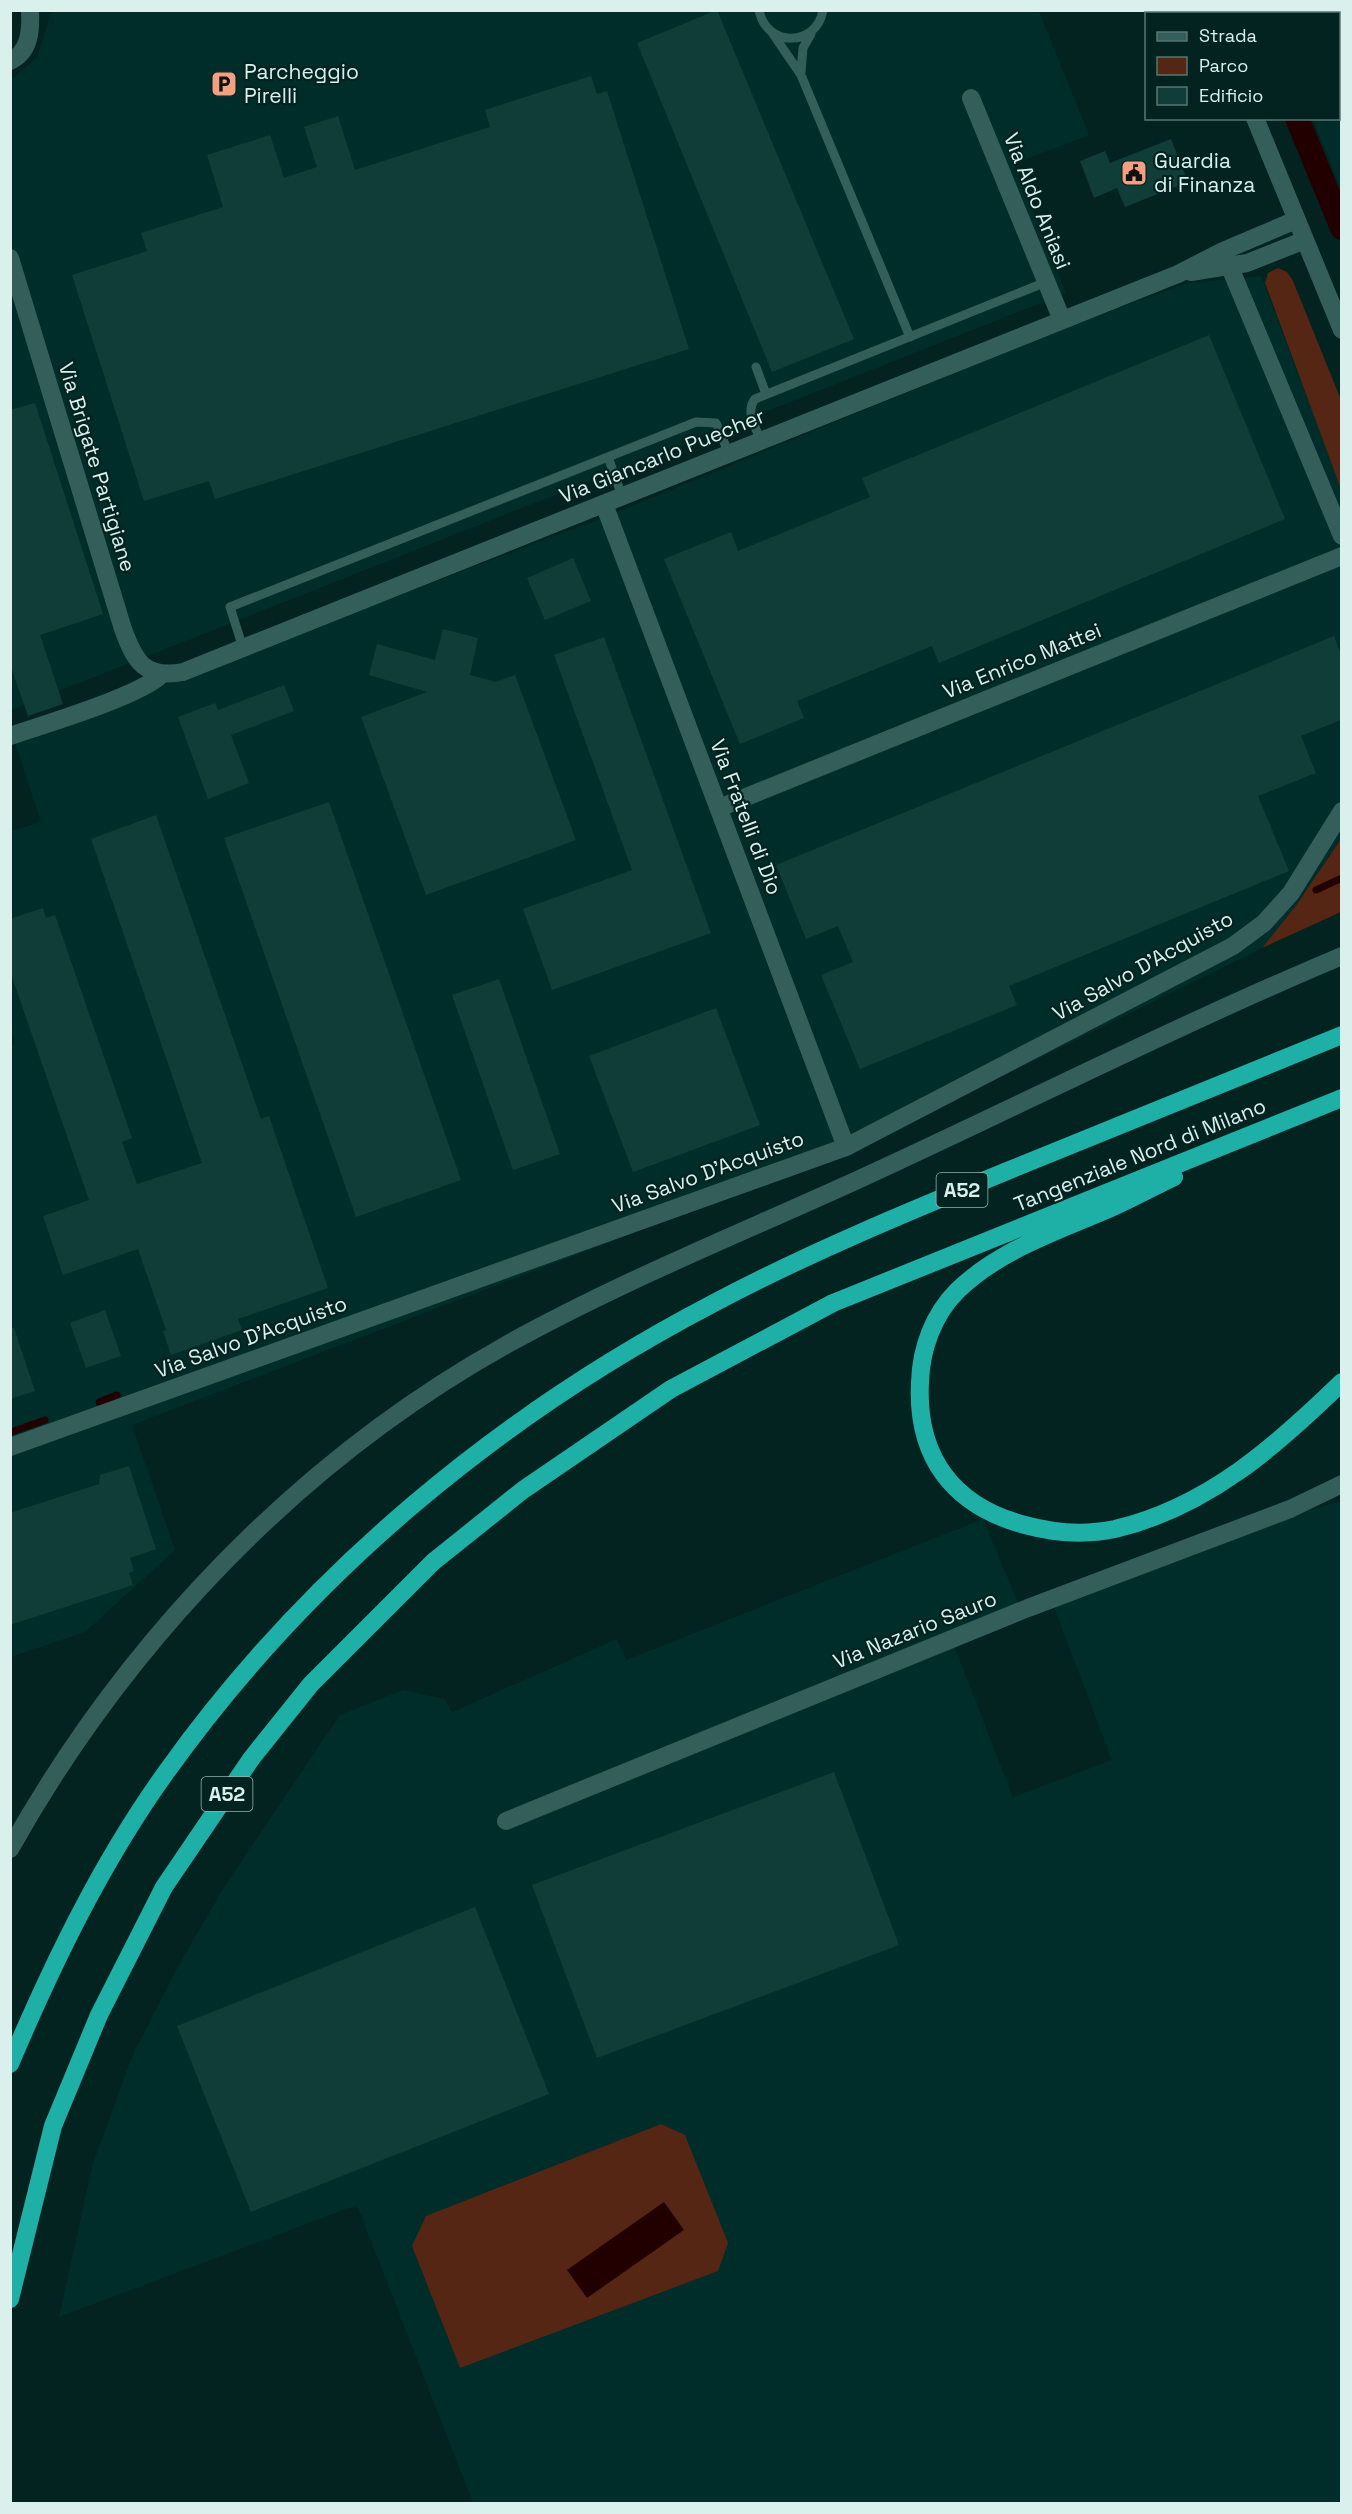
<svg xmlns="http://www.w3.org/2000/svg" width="1352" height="2514" viewBox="0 0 1352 2514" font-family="'Space Grotesk',sans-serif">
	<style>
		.built { fill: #002d2a }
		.green { fill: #562614 }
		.water { fill: #200 }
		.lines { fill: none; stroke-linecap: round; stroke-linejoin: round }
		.stream { stroke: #200; stroke-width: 7 }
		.canal { stroke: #200; stroke-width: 24 }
		.building { fill: #113d39 }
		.lane { stroke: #345e5a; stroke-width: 9 }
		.street { stroke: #345e5a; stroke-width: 18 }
		.secondary { stroke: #345e5a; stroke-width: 18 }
		.highway { stroke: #1eb0a6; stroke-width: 18 }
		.labels { text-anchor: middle; stroke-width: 4.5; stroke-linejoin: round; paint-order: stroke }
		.shield { fill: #022320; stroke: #98b2b0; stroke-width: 1.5 }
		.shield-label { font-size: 20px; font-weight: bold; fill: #d9f0ed }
		.poi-label { font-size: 21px; fill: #d9f0ed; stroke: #022320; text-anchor: start }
		.street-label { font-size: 21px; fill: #d9f0ed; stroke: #022320 }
	</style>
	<rect width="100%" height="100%" fill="#022320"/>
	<!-- built -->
	<path class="built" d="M52 11H1039L1089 135 1014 164 1066 293 11 710V80L37 57Z
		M1269 11H1341V189L1313 119 1338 118V14H1270Z
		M1261 276 1342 489 1341 839 1295 907 1262 948 863 1145 132 1425 175 1550 85 1632 11 1657 10 1046 15 1044 10 1018 11 831 41 822 15 742 612 514 1064 328 1188 283Z
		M1341 1501V2503H473L357 2205 59 2317 93 2163 134 2052 182 1959 226 1884 340 1715 403 1690 445 1699 452 1712 617 1639 626 1660 983 1519 1019 1605 949 1633 1013 1797 1112 1760 1054 1607 1292 1515Z"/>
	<!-- green -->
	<path class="green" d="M1278 268 1287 272 1293 281 1341 400V489L1265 283 1268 273Z
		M1341 839V912L1262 948 1295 907Z
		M661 2124 685 2135 728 2243 718 2271 460 2368 412 2246 426 2216Z"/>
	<!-- water -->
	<path class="water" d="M664 2202 684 2230 587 2298 567 2270Z"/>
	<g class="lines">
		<!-- stream -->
		<path class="stream" d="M1316 890 1342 878
			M99 1402 117 1395
			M11 1432 45 1420"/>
		<!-- canal -->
		<path class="canal" d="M1253 10 1254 14
			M1297 118 1342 228"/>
	</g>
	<!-- building -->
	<path class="building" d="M717 10 854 339 772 372 637 43Z
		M591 76 597 94 607 91 689 349 215 499 209 481 144 501 72 275 147 251 141 233 223 207 207 155 270 135 284 178 317 167 304 127 338 116 355 170 490 127 485 110Z
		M1171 139 1188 182 1125 207 1117 188 1094 198 1080 161 1105 151 1110 163Z
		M1209 335 1285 519 939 663 932 646 797 701 804 718 740 744 664 559 731 532 738 551 870 497 862 478Z
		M35 403 103 614 40 635 63 704 28 716 10 664V410Z
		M573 558 591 601 545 620 527 578Z
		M443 629 478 638 470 675 496 682 515 675 576 840 426 895 361 717 427 692 369 675 377 644 435 660Z
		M1334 636 1341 654V720L1301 736 1316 773 1258 796 1289 871 1009 986 1017 1005 860 1069 821 975 853 962 838 926 806 939 776 865Z
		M604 637 711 933 552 990 523 909 632 870 554 655Z
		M284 685 294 711 231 735 249 783 208 799 178 717 215 703 218 710Z
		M329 802 461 1180 356 1217 224 838Z
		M156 815 261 1119 269 1116 328 1288 238 1319 242 1330 171 1355 163 1331 166 1330 138 1249 63 1275 43 1216 89 1200 10 971V919L43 908 46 918 55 915 132 1138 122 1142 137 1184 202 1163 91 839Z
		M499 979 560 1154 513 1170 452 995Z
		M716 1008 760 1125 633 1172 589 1056Z
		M105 1310 121 1356 86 1368 70 1323Z
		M14 1328 35 1391 10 1399V1329Z
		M129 1466 156 1549 130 1558 134 1571 129 1573 133 1585 10 1625V1513L99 1484 100 1475Z
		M834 1772 899 1945 597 2058 532 1885Z
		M475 1907 549 2094 251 2212 177 2026Z"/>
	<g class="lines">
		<!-- lane -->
		<path class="lane" d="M759 10C766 48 817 47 823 10
			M773 34 801 75 910 337
			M801 72 803 48 811 34
			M756 367 766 394
			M761 441C756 428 745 411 755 399L1046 282
			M608 457 622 496
			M243 648 230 607 696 422 716 423 729 454"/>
		<!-- street -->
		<path class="street" d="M971 98 1062 320
			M1224 253 1342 536
			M604 504 846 1147
			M10 736C45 724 137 697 161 675
			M719 808 1342 556
			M10 1447 846 1147 1233 946 1264 923 1291 893 1342 811
			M506 1821 1028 1608 1290 1509 1342 1484"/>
		<!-- secondary -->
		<path class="secondary" d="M1211 10 1213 14
			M10 61C30 52 31 30 30 10
			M1255 118 1342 330
			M10 258 123 629C135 662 145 679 183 672L1178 274 1223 251 1296 220
			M1191 272 1247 263 1305 240
			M10 1849C126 1642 298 1461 506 1345 621 1281 744 1232 864 1177 1023 1104 1180 1024 1342 956"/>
		<!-- highway -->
		<path class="highway" d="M1174 1177C1153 1187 1133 1198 1113 1207 1059 1231 1000 1249 957 1291 933 1315 921 1349 920 1382 916 1457 953 1506 1025 1525 1054 1533 1086 1535 1115 1529 1208 1507 1276 1446 1342 1382
			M10 2064C53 1963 102 1861 167 1771 308 1574 499 1415 714 1303 812 1251 915 1209 1017 1167 1125 1123 1233 1079 1342 1035
			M10 2299 53 2126 99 2015 164 1887 251 1759 311 1684 433 1562 523 1490 671 1389 833 1303 1342 1098"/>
	</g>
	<!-- icons -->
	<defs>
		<g id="parking-square" transform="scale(1.35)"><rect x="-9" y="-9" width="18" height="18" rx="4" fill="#f3a082" stroke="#022320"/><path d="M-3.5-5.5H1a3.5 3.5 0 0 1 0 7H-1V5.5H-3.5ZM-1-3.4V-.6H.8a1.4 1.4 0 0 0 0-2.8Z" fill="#111"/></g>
		<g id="civic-square" transform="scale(1.35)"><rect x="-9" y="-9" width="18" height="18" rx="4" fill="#f3a082" stroke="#022320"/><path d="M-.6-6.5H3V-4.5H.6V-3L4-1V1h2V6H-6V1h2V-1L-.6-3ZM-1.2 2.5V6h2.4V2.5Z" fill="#111"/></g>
	</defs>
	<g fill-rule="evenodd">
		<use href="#parking-square" x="224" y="84"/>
		<use href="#civic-square" x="1134" y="173"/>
	</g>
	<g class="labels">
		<!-- shield labels -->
		<g class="shield">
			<rect x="936.5" y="1173" width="51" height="34" rx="4.5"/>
			<rect x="201.5" y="1777" width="51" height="34" rx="4.5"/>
		</g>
		<g class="shield-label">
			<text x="962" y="1197">A52</text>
			<text x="227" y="1801">A52</text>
		</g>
		<!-- poi labels -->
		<g class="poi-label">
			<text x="244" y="79">Parcheggio<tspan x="244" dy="24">Pirelli</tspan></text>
			<text x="1154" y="168">Guardia<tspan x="1154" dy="24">di Finanza</tspan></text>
		</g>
		<!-- street labels -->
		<g class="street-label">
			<text transform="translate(1037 201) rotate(68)" y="7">Via Aldo Aniasi</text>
			<text transform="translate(662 456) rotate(-22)" y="7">Via Giancarlo Puecher</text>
			<text transform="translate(97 467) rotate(73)" y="7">Via Brigate Partigiane</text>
			<text transform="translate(1022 661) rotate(-22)" y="7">Via Enrico Mattei</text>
			<text transform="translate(746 817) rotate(69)" y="7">Via Fratelli di Dio</text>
			<text transform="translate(1143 966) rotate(-29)" y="7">Via Salvo D'Acquisto</text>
			<text transform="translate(1140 1155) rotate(-22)" y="7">Tangenziale Nord di Milano</text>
			<text transform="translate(708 1172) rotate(-20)" y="7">Via Salvo D'Acquisto</text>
			<text transform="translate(251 1337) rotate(-20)" y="7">Via Salvo D'Acquisto</text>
			<text transform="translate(915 1630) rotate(-22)" y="7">Via Nazario Sauro</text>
		</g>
	</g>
	<!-- border -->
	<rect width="1352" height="2514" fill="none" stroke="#d9f0ed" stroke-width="24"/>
	<!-- legend -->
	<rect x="1145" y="12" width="195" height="108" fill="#022320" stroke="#587572" stroke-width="1.5"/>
	<rect x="1157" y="32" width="30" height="9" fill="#345e5a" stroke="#587572" stroke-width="1.5"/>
	<text x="1199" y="42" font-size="18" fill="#d9f0ed">Strada</text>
	<rect x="1157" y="57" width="30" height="18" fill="#562614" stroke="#587572" stroke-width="1.5"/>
	<text x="1199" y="72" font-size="18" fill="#d9f0ed">Parco</text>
	<rect x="1157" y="87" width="30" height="18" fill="#113d39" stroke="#587572" stroke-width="1.5"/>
	<text x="1199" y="102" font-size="18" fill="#d9f0ed">Edificio</text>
</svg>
